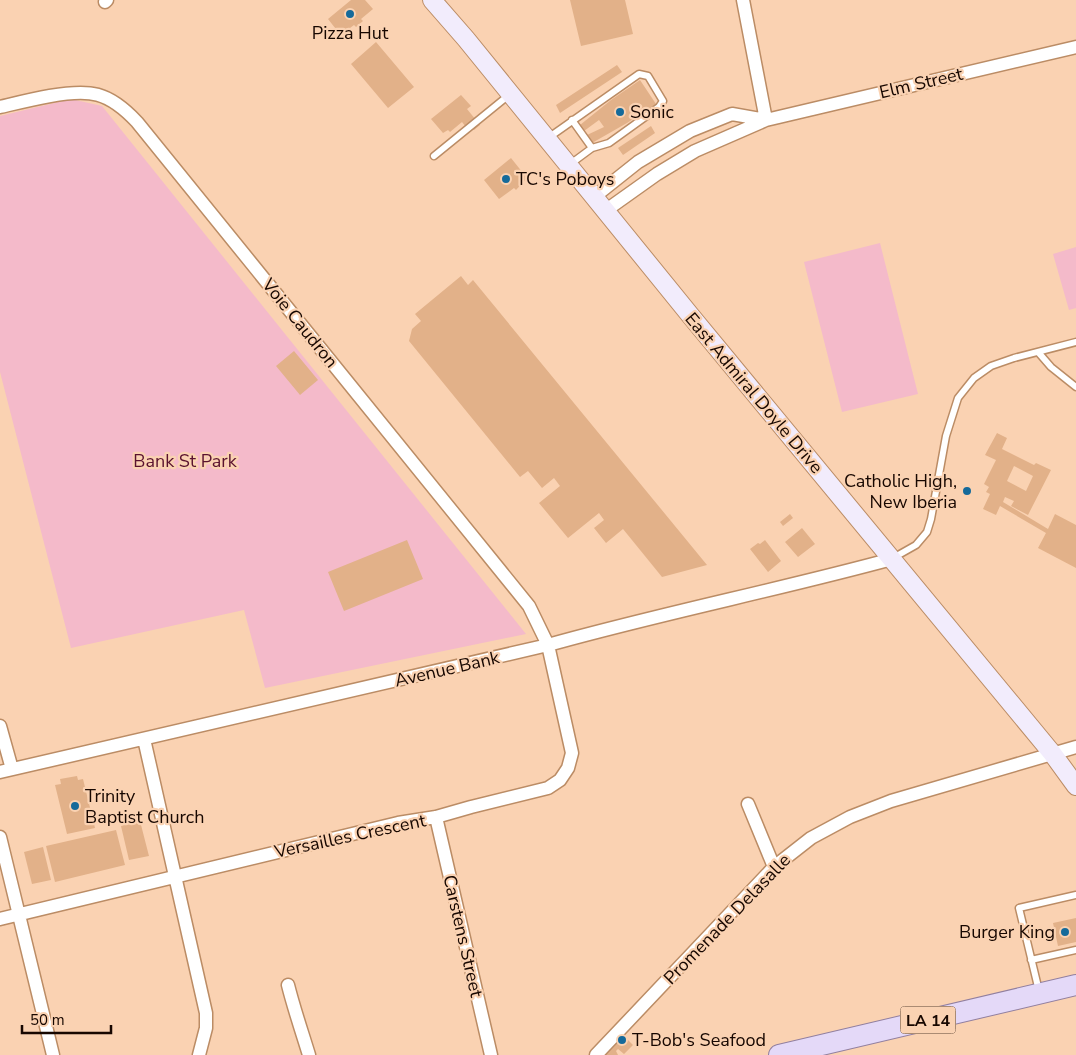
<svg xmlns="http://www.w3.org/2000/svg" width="1076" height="1055" viewBox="0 0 1076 1055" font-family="'Nunito Sans',sans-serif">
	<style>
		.green { fill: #f4baca }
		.building { fill: #e2b189; fill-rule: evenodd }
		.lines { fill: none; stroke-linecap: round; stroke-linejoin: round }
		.lane-casing { stroke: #bb8c65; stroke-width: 9 }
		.street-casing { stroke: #bb8c65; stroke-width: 15 }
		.secondary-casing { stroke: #bb8c65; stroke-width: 20 }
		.primary-casing { stroke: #917f9f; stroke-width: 22 }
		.lane { stroke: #fff; stroke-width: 6 }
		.street { stroke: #fff; stroke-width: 12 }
		.secondary { stroke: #f2ecfc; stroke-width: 18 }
		.primary { stroke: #e4d9f8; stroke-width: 20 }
		.poi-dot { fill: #156a9a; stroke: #fad2b2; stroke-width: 2 }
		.labels { text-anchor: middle; stroke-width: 4.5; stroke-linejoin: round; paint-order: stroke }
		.shield { fill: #fad2b2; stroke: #5b4435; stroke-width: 1 }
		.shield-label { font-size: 16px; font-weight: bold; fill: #170700 }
		.poi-label { font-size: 18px; fill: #170700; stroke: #fad2b2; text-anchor: start }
		.street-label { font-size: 18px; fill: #170700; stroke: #fad2b2 }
		.park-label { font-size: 18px; fill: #5a122f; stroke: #fad2b2 }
	</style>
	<rect width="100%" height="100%" fill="#fad2b2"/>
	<!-- green -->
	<path class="green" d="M71 99 102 106 526 634 265 688 244 610 71 648 0 372V116Z
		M880 243 918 394 842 412 804 262Z
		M1076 247V308L1069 310 1053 254Z"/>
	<!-- building -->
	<path class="building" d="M351 0H365L373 9 361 19 363 21 356 27 354 25 346 31 344 29 339 33 328 19Z
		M570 0H625L633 34 581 46Z
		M376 42 414 87 388 108 351 64Z
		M617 65 622 72 560 113 556 105Z
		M640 80 656 104 627 123 592 143 587 135 604 127 599 120 584 131 580 125 611 100Z
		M461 95 471 106 467 109 480 125 474 130 472 128 469 131 462 122 450 132 448 130 443 133 431 119Z
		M651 126 655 133 623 155 618 148Z
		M511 158 527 178 516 190 514 188 499 199 484 180Z
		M461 276 468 285 473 280 707 565 662 577 623 529 606 543 594 528 604 520 599 513 568 538 539 503 560 486 554 478 542 488 528 471 520 477 409 341 412 329 421 321 415 314Z
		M294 351 318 380 300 395 276 366Z
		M997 433 1007 438 1002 449 1034 465 1036 463 1051 470 1028 515 1011 506 1014 501 1005 497 1003 502 1048 529 1055 514 1076 525V568L1038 548 1046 533 1000 506 996 515 983 509 990 494 986 492 989 487 984 484 996 460 985 455ZM1014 466 1033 476 1026 491 1007 481Z
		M790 514 793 518 783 526 780 522Z
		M802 528 815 544 798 557 785 542Z
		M407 540 423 579 344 611 328 572Z
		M765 540 781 561 768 572 750 549 758 543 760 544Z
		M77 776 78 780 83 779 95 828 67 834 55 785 61 784 60 779Z
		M140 821 149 856 129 860 121 826Z
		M116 830 125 865 55 882 46 846Z
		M43 847 51 880 32 884 24 852Z
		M1076 918V942L1058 946 1053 923Z
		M622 1034 633 1045 624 1054 618 1049 616 1051 618 1055H601Z"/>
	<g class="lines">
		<!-- lane casing -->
		<g class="lane-casing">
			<path id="lane" d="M572 120 592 148
				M548 138 639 74 648 76 663 101 659 107 609 143 592 148 569 165
				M434 156 509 95
				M1038 352 1051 367 1076 387
				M893 558 916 545 927 532 931 519 946 436 958 398 974 378 991 366 1014 358 1076 342
				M1031 960 1076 950
				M1039 991 1019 908 1076 895"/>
		</g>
		<!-- street casing -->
		<g class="street-casing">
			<path id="street" d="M743 0 766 120
				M105 2 107 0
				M0 107C17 103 33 99 50 96 90 89 108 91 137 122L529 606 548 645 572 753 568 768 560 780 548 788 471 807 436 817 398 823 0 919
				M594 197 638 162 690 131 732 114 766 120
				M605 211 657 174 695 151 766 120 1076 47
				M0 726 12 769
				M144 739 206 1013V1028L199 1055
				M0 772 548 645C662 613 778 590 892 559
				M748 804 774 867
				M436 817 491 1055
				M0 837 53 1055
				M288 985C294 1009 302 1032 309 1055
				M596 1055 774 867 811 838 850 817 891 801 1076 747"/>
		</g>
		<!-- secondary casing -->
		<g class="secondary-casing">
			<path id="secondary" d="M432 0 466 39 690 315 1052 753 1076 786"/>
		</g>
		<!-- primary casing -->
		<g class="primary-casing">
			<path id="primary" d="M779 1055 1076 985"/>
		</g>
		<!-- lane -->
		<use href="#lane" class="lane"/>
		<!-- street -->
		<use href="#street" class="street"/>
		<!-- secondary -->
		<use href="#secondary" class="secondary"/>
		<!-- primary -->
		<use href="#primary" class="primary"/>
	</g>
	<!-- markers -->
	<g class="poi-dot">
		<circle cx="350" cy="14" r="5"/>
		<circle cx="620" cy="112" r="5"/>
		<circle cx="506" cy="179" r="5"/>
		<circle cx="967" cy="491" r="5"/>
		<circle cx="75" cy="806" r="5"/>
		<circle cx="1065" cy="932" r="5"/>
		<circle cx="622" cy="1040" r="5"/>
	</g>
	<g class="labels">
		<!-- shield labels -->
		<rect class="shield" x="900.5" y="1006.5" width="55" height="27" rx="4"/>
		<g class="shield-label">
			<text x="928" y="1026">LA 14</text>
		</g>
		<!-- poi labels -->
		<g class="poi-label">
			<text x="350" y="39" text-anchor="middle">Pizza Hut</text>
			<text x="630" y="118">Sonic</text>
			<text x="516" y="185">TC's Poboys</text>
			<text x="957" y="487" text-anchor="end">Catholic High,<tspan x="957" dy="21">New Iberia</tspan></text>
			<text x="85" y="802">Trinity<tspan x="85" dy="21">Baptist Church</tspan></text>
			<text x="1055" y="938" text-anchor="end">Burger King</text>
			<text x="632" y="1046">T-Bob's Seafood</text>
		</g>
		<!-- street labels -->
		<g class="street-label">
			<text transform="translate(921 83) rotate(-13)" y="6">Elm Street</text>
			<text transform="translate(300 323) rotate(51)" y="6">Voie Caudron</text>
			<text transform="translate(754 393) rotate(50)" y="6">East Admiral Doyle Drive</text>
			<text transform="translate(447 669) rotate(-13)" y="6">Avenue Bank</text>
			<text transform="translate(350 836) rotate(-12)" y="6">Versailles Crescent</text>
			<text transform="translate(727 919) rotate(-46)" y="6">Promenade Delasalle</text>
			<text transform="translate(463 936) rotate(77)" y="6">Carstens Street</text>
		</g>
		<!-- park labels -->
		<g class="park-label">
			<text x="185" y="467">Bank St Park</text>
		</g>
	</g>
	<!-- scale -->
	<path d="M22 1025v8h89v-8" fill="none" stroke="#170700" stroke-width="2.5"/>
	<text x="30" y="1025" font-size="15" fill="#170700" stroke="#fad2b2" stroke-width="4" paint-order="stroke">50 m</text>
</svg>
